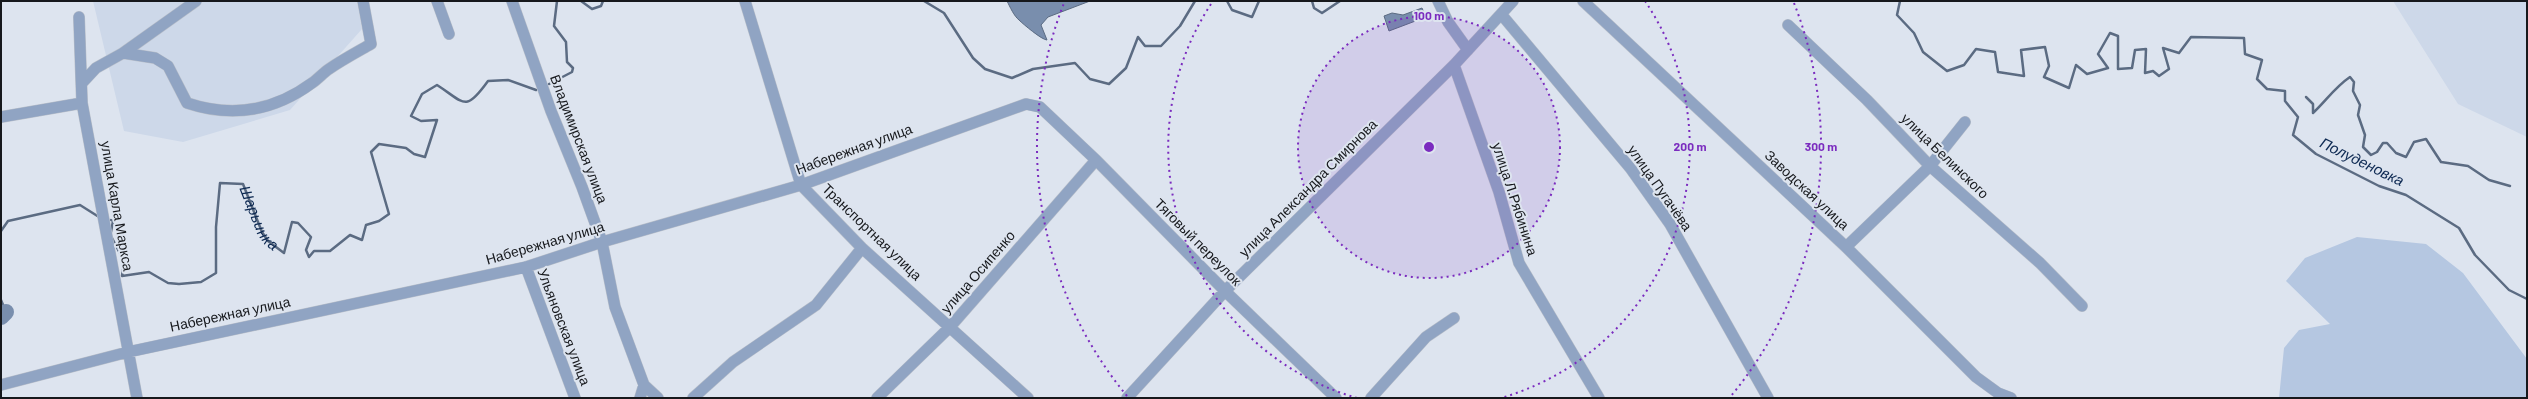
<svg xmlns="http://www.w3.org/2000/svg" width="2528" height="399" viewBox="0 0 2528 399" font-family="Barlow,sans-serif">
	<style>
		.built { fill: #cdd8e9 }
		.green { fill: #b5c7e1 }
		.water { fill: #798ead; stroke: #5b6b82 }
		.lines { fill: none; stroke-linecap: round; stroke-linejoin: round }
		.stream { stroke: #5b6b82; stroke-width: 2.5 }
		.river { stroke: #798ead; stroke-width: 16 }
		.minor-casing { stroke: #b9bfc9; stroke-width: 12 }
		.minor { stroke: #90a4c3; stroke-width: 11 }
		.ring { fill: none; stroke: #7b2cbf; stroke-width: 2; stroke-dasharray: 2 4 }
		.labels { text-anchor: middle; stroke-width: 4; stroke-linejoin: round; paint-order: stroke }
		.street-label { font-size: 14px; fill: #16181c; stroke: #dde4ef }
		.water-label { font-size: 15px; font-style: italic; fill: #0e2a53; stroke: #dde4ef }
		.centre { fill: #7b2cbf; stroke: #dde4ef; stroke-width: 2 }
		.ring-label { font-size: 12px; text-anchor: middle; font-weight: bold; fill: #7b2cbf; stroke: #dde4ef; stroke-width: 4; stroke-linejoin: round; paint-order: stroke }
	</style>
	<rect width="100%" height="100%" fill="#dde4ef"/>
	<!-- built -->
	<path class="built" d="M93 1H357L362 29 290 110 183 142 124 131Z
		M2393 1H2527V137L2458 104Z"/>
	<!-- green -->
	<path class="green" d="M2357 237 2426 244 2463 273 2527 359V398H2279L2284 348 2299 330 2330 324 2286 281 2305 258Z"/>
	<!-- water -->
	<path class="water" d="M1007 1H1090L1048 17 1041 25 1047 40C1042 40 1023 24 1019 20 1014 16 1010 7 1007 1Z
		M1422 8 1426 17 1389 31 1384 16 1392 13 1403 15Z"/>
	<g class="lines">
		<!-- stream -->
		<g class="stream">
			<path d="M581 1 592 9 601 6 603 1"/>
			<path d="M924 1 944 13 973 58 985 69 1012 78 1033 69 1075 63 1090 79 1109 84 1126 68 1138 37 1145 46H1161L1180 26 1195 1"/>
			<path d="M1227 1 1232 10 1252 17 1259 1"/>
			<path d="M1312 1 1314 8 1322 13 1340 1"/>
			<path d="M1900 1 1897 15 1914 33 1923 52 1947 71 1964 65 1976 49 1995 52 1998 72 2024 76 2021 50 2045 47 2049 66 2044 77 2069 88 2076 65 2087 74 2108 68 2098 54 2110 33 2118 36V69L2132 68 2135 50 2146 49 2145 73 2153 71 2159 76 2169 69 2163 48 2179 53 2191 37 2244 38 2245 54 2262 60 2257 79 2267 89 2285 91V101L2298 117 2293 135 2316 154 2379 186 2406 195 2459 228 2475 255 2509 290 2527 299"/>
			<path d="M549 84 572 72 573 68 567 62 566 42 554 26 557 1"/>
			<path d="M2306 97 2313 104V113C2326 101 2335 87 2350 77L2354 82 2353 91 2360 105 2358 115 2365 135 2363 147 2371 155 2377 152 2383 143H2387L2396 153 2406 157 2414 142 2426 139 2441 162 2468 166 2489 180 2510 186"/>
			<path d="M1 231 8 221 80 205 99 217"/>
			<path d="M111 232 113 221 111 220"/>
			<path id="s1" d="M112 238 124 261 122 276 149 272 168 283 179 284 201 282 216 273V227L220 183 243 184 262 232 268 241 284 253 292 222 298 223 311 237 306 250 309 257 314 251H330L350 235 362 240 366 225 379 221 389 214 371 152 379 144 406 148 414 154 425 157 437 120 421 121 411 116 422 94 437 85C465 103 465 113 488 81L508 80 536 90"/>
			<path d="M1 300 6 312"/>
		</g>
		<!-- river -->
		<path class="river" d="M1 317 6 312"/>
		<!-- minor casing -->
		<g class="minor-casing">
			<path id="minor" d="M437 1 449 34
				M512 1 551 111 582 187 602 242 615 307 644 385 658 398
				M745 1 801 185 862 248 1028 398
				M1438 1 1448 22 1468 50
				M1583 1 1846 247 1976 377 1998 393 2011 398
				M1501 14 1631 169 1670 224 1768 398
				M79 17 82 103 137 398
				M1788 25 1867 100 1930 166 2040 263 2082 306
				M123 53 196 1
				M1454 65 1499 192 1519 263 1599 398
				M82 83 96 68 123 53 155 58 168 66 187 103C232 118 274 111 312 83 318 79 323 73 329 69 342 60 357 52 371 44L363 1
				M1 117 82 103
				M1846 247 1930 166 1965 122
				M526 267 575 398
				M1 385 128 352 526 267 602 242 801 185 1026 104 1040 107 1096 160 1225 291 1336 398
				M640 398 644 385
				M693 398 733 362 816 305 862 248
				M877 398 950 327 1096 160
				M1127 398 1225 291 1454 65 1513 1
				M1371 398 1426 337 1454 318"/>
		</g>
		<!-- minor -->
		<use href="#minor" class="minor"/>
	</g>
	<!-- distance rings -->
	<circle cx="1429" cy="147" r="131" fill="#7b2cbf" fill-opacity=".12"/>
	<g class="ring">
		<circle cx="1429" cy="147" r="131"/>
		<path d="M1357 398A261 261 0 0 1 1213 1M1645 1A261 261 0 0 1 1501 398"/>
		<path d="M1127 396A392 392 0 0 1 1064 3M1794 3A392 392 0 0 1 1731 396"/>
	</g>
	<g class="labels">
		<!-- street labels -->
		<g class="street-label">
			<text transform="translate(579 139) rotate(69)" y="5">Владимирская улица</text>
			<text transform="translate(854 149) rotate(-20)" y="5">Набережная улица</text>
			<text transform="translate(1945 156) rotate(44)" y="5">улица Белинского</text>
			<text transform="translate(1308 188) rotate(-45)" y="5">улица Александра Смирнова</text>
			<text transform="translate(1660 188) rotate(55)" y="5">улица Пугачёва</text>
			<text transform="translate(1807 190) rotate(43)" y="5">Заводская улица</text>
			<text transform="translate(1515 199) rotate(72)" y="5">улица Л.Рябинина</text>
			<text transform="translate(117 206) rotate(80)" y="5">улица Карла Маркса</text>
			<text transform="translate(872 232) rotate(44)" y="5">Транспортная улица</text>
			<text transform="translate(1198 242) rotate(45)" y="5">Тяговый переулок</text>
			<text transform="translate(545 243) rotate(-16)" y="5">Набережная улица</text>
			<text transform="translate(978 272) rotate(-49)" y="5">улица Осипенко</text>
			<text transform="translate(230 314) rotate(-12)" y="5">Набережная улица</text>
			<text transform="translate(564 327) rotate(69)" y="5">Ульяновская улица</text>
		</g>
		<!-- water labels -->
		<g class="water-label">
			<text transform="translate(2362 162) rotate(26)" y="5">Полуденовка</text>
			<text dy="5" stroke="none"><textPath href="#s1" startOffset="292">Шарьинка</textPath></text>
		</g>
	</g>
	<circle cx="1429" cy="147" r="6" class="centre"/>
	<g class="ring-label">
		<text x="1429" y="20">100 m</text>
		<text x="1690" y="151">200 m</text>
		<text x="1821" y="151">300 m</text>
	</g>
	<!-- border -->
	<rect width="2528" height="399" fill="none" stroke="#16181c" stroke-width="4"/>
</svg>
